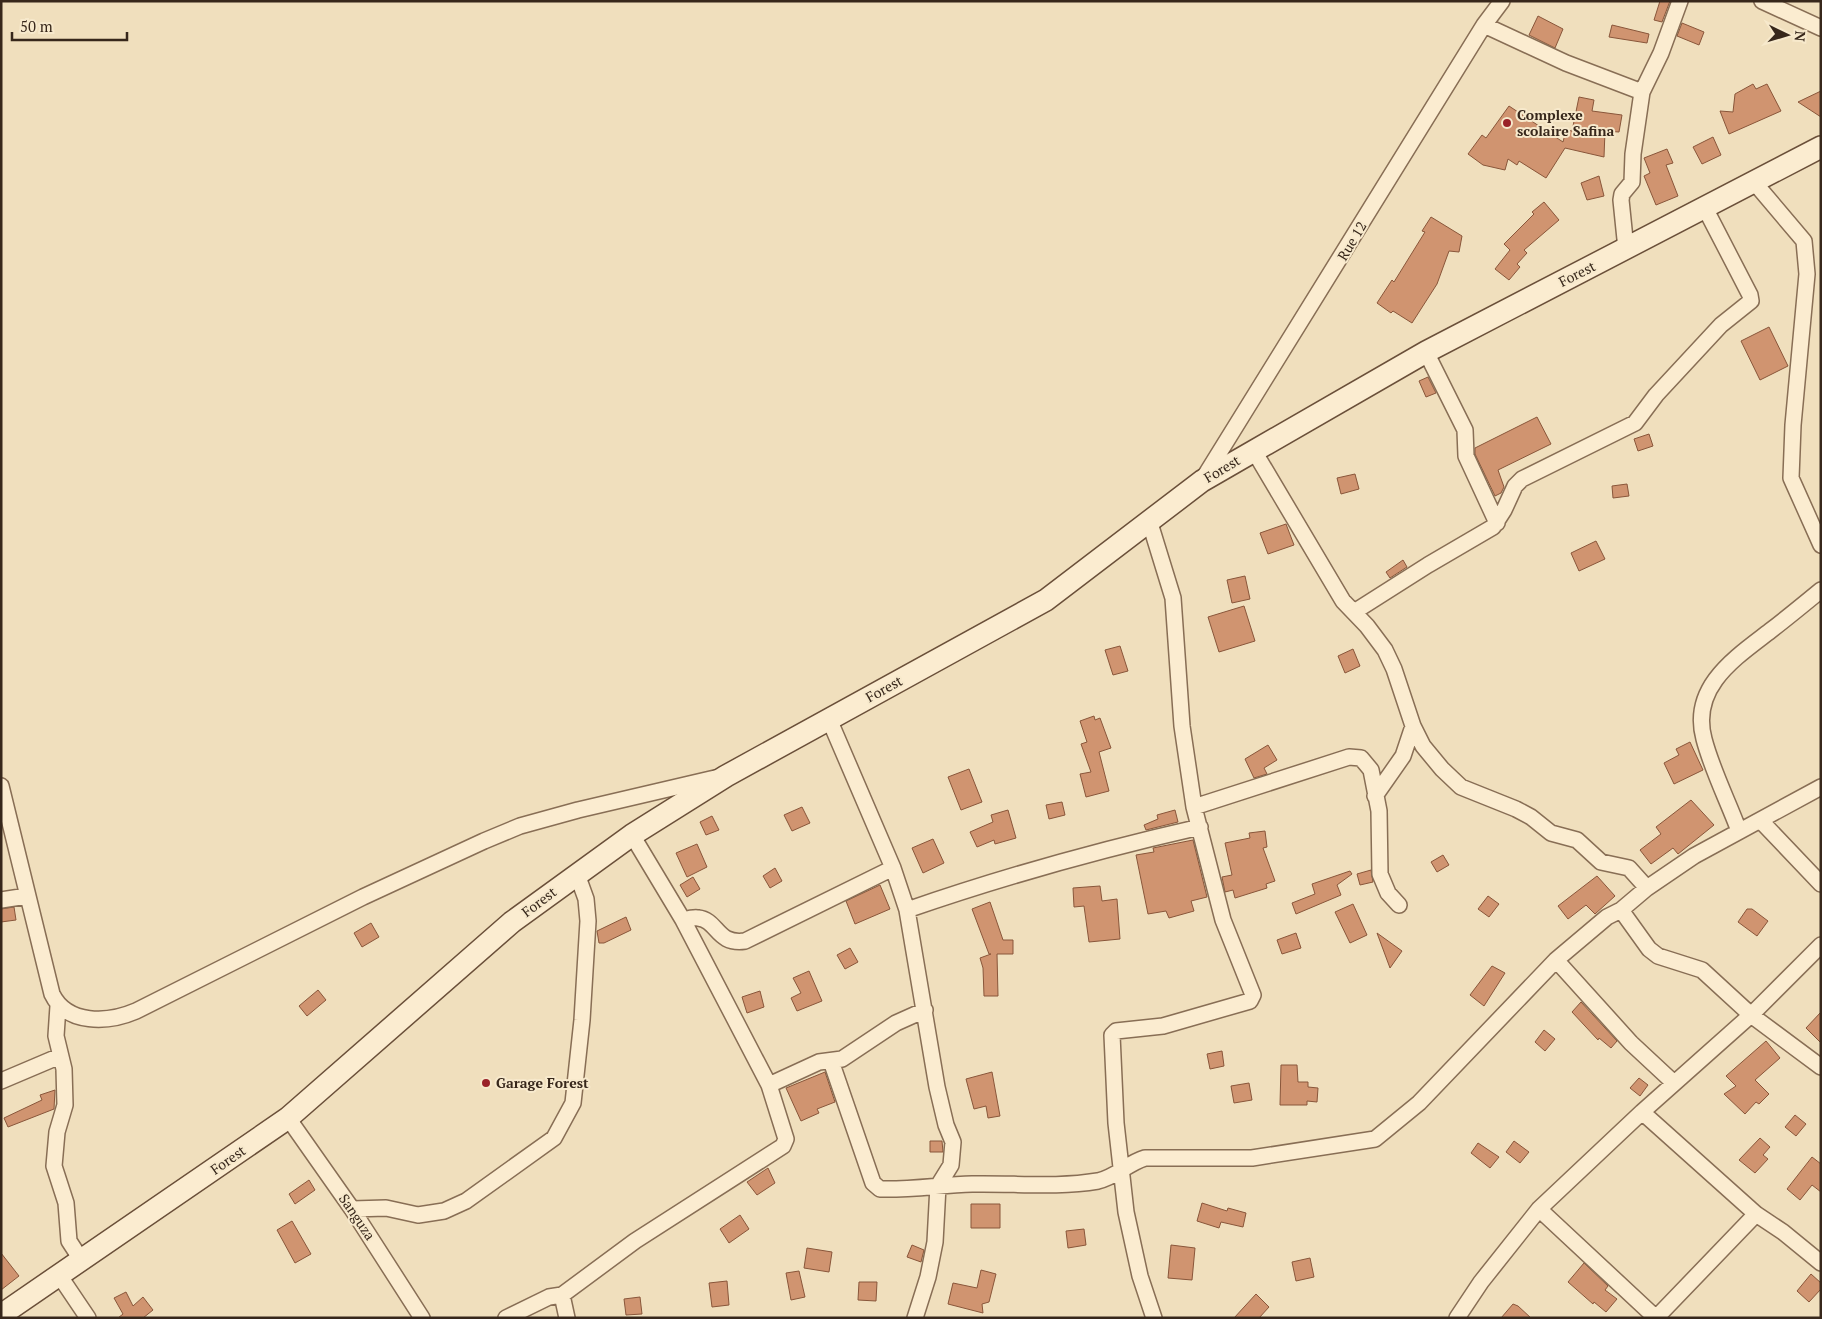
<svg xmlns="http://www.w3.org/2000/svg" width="1822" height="1319" viewBox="0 0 1822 1319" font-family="'PT Serif',serif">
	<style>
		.building { fill: #d09470; stroke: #89563a }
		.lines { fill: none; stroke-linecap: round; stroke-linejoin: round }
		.street-casing { stroke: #886e55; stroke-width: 18 }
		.secondary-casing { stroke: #6a4f39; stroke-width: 24 }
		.street { stroke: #fbecd0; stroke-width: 15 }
		.secondary { stroke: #fbecd0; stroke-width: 21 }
		.poi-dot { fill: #9a2228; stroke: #f7e9cc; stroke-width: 2 }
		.labels { text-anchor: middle; stroke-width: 4; stroke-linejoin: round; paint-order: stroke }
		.poi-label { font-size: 14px; font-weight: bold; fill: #37271b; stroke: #f7e9cc; text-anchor: start }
		.street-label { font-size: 14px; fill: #37271b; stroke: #f7e9cc }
	</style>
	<rect width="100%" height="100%" fill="#f0dfbd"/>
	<!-- building -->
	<path class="building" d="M1660 1H1670L1662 22 1654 20Z
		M1538 16 1563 29 1555 48 1529 35Z
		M1682 23 1704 32 1699 45 1677 36Z
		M1612 25 1649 34 1647 43 1609 37Z
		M1753 84 1756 89 1767 84 1781 111 1729 134 1720 111 1733 112 1735 94Z
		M1821 91V117L1798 102Z
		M1579 97 1594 100 1592 111 1622 115 1619 132 1605 131 1604 157 1565 148 1546 178 1519 161 1517 165 1508 159 1505 170 1483 165 1468 154 1482 135 1486 138 1509 106 1563 142 1566 130 1572 131Z
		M1713 137 1721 155 1702 164 1693 147Z
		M1667 149 1673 163 1666 165 1678 196 1656 205 1644 176 1650 173 1644 158Z
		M1599 176 1604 196 1587 200 1581 183Z
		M1544 202 1559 220 1524 250 1527 253 1517 264 1520 267 1509 280 1495 269 1510 250 1504 244 1534 214 1532 212Z
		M1431 217 1462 236 1459 252 1449 251 1437 284 1412 323 1393 311 1391 313 1377 303 1392 280 1394 282 1425 232 1422 231Z
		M1769 327 1788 366 1760 380 1741 341Z
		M1428 377 1436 393 1426 397 1419 381Z
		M1537 417 1551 444 1498 470 1504 487 1501 493 1495 496 1475 454V448Z
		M1649 434 1653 446 1638 451 1634 439Z
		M1355 474 1359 489 1341 494 1337 478Z
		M1627 484 1629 496 1613 498 1612 486Z
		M1286 524 1294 545 1268 554 1260 533Z
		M1596 541 1605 559 1579 571 1571 553Z
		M1403 560 1407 567 1390 578 1386 572Z
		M1245 576 1250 599 1232 603 1227 580Z
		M1244 606 1255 641 1219 652 1208 617Z
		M1120 646 1128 671 1113 675 1105 650Z
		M1353 649 1360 666 1345 673 1338 656Z
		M1094 716 1095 720 1100 718 1111 748 1099 752 1109 791 1086 797 1080 774 1091 772 1081 744 1087 742 1080 721Z
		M1690 742 1703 770 1674 784 1664 763 1679 755 1676 749Z
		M1268 745 1277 760 1264 768 1267 774 1254 778 1245 759Z
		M969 769 982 802 961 810 948 777Z
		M1691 800 1714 825 1678 854 1673 848 1651 864 1640 850 1661 834 1656 827Z
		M1062 802 1065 815 1049 819 1046 805Z
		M802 807 810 823 792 831 784 815Z
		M1008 810 1016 838 995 844 994 840 977 847 970 832 993 822 991 815Z
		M1175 810 1178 822 1146 830 1144 825 1158 819 1157 815Z
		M712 816 719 830 706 835 700 822Z
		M1265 831 1267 847 1263 848 1275 881 1266 884 1267 888 1235 898 1233 890 1225 892 1222 877 1232 875 1225 843 1250 838 1249 833Z
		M933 839 944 863 923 873 912 848Z
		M1193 840 1207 897 1191 901 1194 911 1169 918 1166 911 1148 914 1136 855 1154 852 1153 848Z
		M697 844 707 867 687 877 676 853Z
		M1443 855 1449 865 1437 872 1431 862Z
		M775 868 782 881 770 888 763 876Z
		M1371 870 1373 882 1360 885 1357 874Z
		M1350 871 1352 874 1337 885 1341 895 1296 914 1292 903 1315 894 1312 884Z
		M1597 876 1615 896 1595 914 1586 905 1568 919 1558 906Z
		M693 877 700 889 687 897 680 885Z
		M880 885 890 909 855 924 846 901Z
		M1100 886 1102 901 1117 899 1120 939 1089 942 1084 906 1074 907 1073 888Z
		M1488 896 1499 904 1489 917 1478 909Z
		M990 902 1003 940H1013V954H997L998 996H984L983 968 980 958 991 954H989L972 909Z
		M1353 904 1367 935 1350 943 1335 912Z
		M14 907 16 920 1 922V909Z
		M1747 909H1752L1768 921 1757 936 1738 922Z
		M626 917 631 930 604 943H599L597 931Z
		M371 923 379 937 362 947 354 933Z
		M1296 933 1301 948 1282 954 1277 940Z
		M1377 933 1402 951 1390 968Z
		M850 948 858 962 845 969 837 955Z
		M1492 966 1505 973 1484 1006 1470 995Z
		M809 971 822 1001 797 1011 791 998 801 993 793 978Z
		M318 990 326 1000 307 1016 299 1006Z
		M760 991 764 1007 747 1013 742 997Z
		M1581 1002 1617 1041 1611 1048 1599 1038 1598 1040 1572 1012Z
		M1821 1012V1043L1806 1028Z
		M1544 1030 1555 1039 1545 1051 1535 1042Z
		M1766 1041 1780 1058 1755 1080 1769 1094 1759 1104 1756 1102 1745 1114 1724 1094 1736 1086 1726 1076Z
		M1222 1051 1224 1066 1210 1069 1207 1054Z
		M1281 1065H1297L1298 1082H1308V1087L1318 1088 1317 1102 1307 1101V1105H1280Z
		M825 1072 835 1102 817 1109 819 1113 801 1121 786 1088Z
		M992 1072 1000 1116 988 1118 986 1106 974 1109 966 1079Z
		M1639 1078 1648 1085 1640 1096 1630 1088Z
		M1249 1083 1252 1100 1234 1103 1231 1086Z
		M55 1090 54 1109 8 1127 4 1118 42 1100 40 1095Z
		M1795 1115 1806 1124 1796 1136 1785 1127Z
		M1760 1138 1770 1147 1763 1155 1768 1159 1755 1173 1739 1160Z
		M930 1141H942L943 1152H930Z
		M1514 1141 1529 1152 1520 1163 1506 1152Z
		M1478 1143 1499 1157 1490 1168 1471 1153Z
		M1812 1157 1821 1164V1192L1812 1185 1800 1200 1787 1189Z
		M768 1168 775 1183 757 1195 747 1182Z
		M309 1180 315 1190 295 1204 289 1194Z
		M1202 1203 1227 1211 1228 1208 1246 1213 1243 1227 1221 1222 1219 1228 1197 1221Z
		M971 1204H1000V1228H971Z
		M740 1215 749 1229 729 1243 720 1229Z
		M292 1221 311 1254 295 1263 277 1230Z
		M1084 1229 1086 1245 1068 1248 1066 1231Z
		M912 1245 924 1250 921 1262 907 1257Z
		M1171 1245 1195 1248 1192 1280 1168 1278Z
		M807 1248 832 1252 829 1272 804 1268Z
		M1 1253 19 1276 1 1290Z
		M1310 1258 1314 1277 1296 1281 1292 1262Z
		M1584 1263 1608 1286 1605 1290 1617 1299 1606 1312 1594 1302 1593 1304 1568 1282Z
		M981 1270 996 1274 989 1302 982 1304 983 1313 948 1304 953 1283 977 1288Z
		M799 1271 805 1297 791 1300 786 1273Z
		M1811 1274 1821 1283V1289L1809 1302 1797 1291Z
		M727 1281 729 1305 712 1307 709 1283Z
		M859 1282H877L876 1301 858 1300Z
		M126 1292 133 1306 143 1297 153 1310 143 1318H118L123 1314 114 1298Z
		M1256 1294 1269 1307 1259 1318H1234Z
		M640 1297 642 1314 626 1315 624 1299Z
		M1513 1304 1518 1306 1531 1318H1501Z"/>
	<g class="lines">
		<!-- street casing -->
		<g class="street-casing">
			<path id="street" d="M1762 1 1821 28
				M1484 25 1566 63 1642 92
				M1754 182 1804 241 1807 274 1793 425 1791 478 1821 545
				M1626 249 1621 200 1622 194 1632 182 1633 154 1642 92 1661 53 1680 1
				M1426 352 1465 430 1466 456 1497 523
				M1254 451 1343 601 1367 626 1385 650 1394 669 1413 726 1423 746 1442 769 1461 787 1516 809 1531 817 1551 833 1577 840 1601 862 1629 868 1647 888
				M1203 479 1484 25 1502 1
				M1149 520 1173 598 1182 726 1194 807 1223 920 1253 995 1250 1001 1163 1026 1116 1031 1112 1035 1116 1123 1126 1212 1140 1276 1154 1318
				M1354 612 1428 565 1493 527 1504 510 1515 486 1522 479 1635 423 1656 395 1721 325 1751 301 1750 295 1705 208
				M829 719 893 868 907 910 937 1087 946 1125 953 1142 951 1165 938 1186 935 1242 928 1277 915 1318
				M1 786 52 994C67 1025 108 1023 136 1011L363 897 484 841 520 826 578 810 715 778
				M1375 796 1403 756 1413 726
				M1194 807 1349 757 1361 758 1371 770 1379 811 1380 874 1388 893 1399 905
				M1761 821 1821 884
				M1739 831C1728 801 1712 770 1704 739 1690 687 1735 658 1770 631 1787 618 1804 604 1821 590
				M1 900 27 896
				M907 910C1005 876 1099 850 1200 827
				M1621 910 1649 949 1658 956 1702 970 1751 1015 1821 1067
				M683 920C687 919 694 917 698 918 718 920 716 945 745 941L893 868
				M1556 960 1631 1043 1674 1083
				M58 1006 56 1036 64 1069 65 1105 57 1132 54 1166 66 1203 69 1241 82 1261
				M831 1061 873 1183 880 1189C911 1190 941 1185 972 1184 1014 1183 1056 1188 1098 1181 1116 1177 1128 1163 1145 1158H1252L1375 1139 1419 1103 1556 960 1607 917 1621 910 1647 888 1694 856 1821 787
				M1 1081 60 1056
				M769 1085 819 1062 842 1059 896 1023 925 1010
				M1642 1112 1756 1214 1783 1232 1821 1263
				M288 1118 352 1209 422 1318
				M352 1209 386 1208 418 1215 444 1211 466 1201 554 1138 573 1103 582 1020 588 921 586 899 577 874
				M1539 1209 1656 1318
				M59 1275 88 1318
				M562 1295 567 1318
				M506 1318 549 1297 562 1295 635 1241 783 1146 786 1139 769 1085 683 920 632 835
				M1457 1318 1481 1282 1539 1209 1642 1112 1751 1015 1821 945
				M1656 1318 1756 1214"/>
		</g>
		<!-- secondary casing -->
		<g class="secondary-casing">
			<path id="secondary" d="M1 1315 288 1118 512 922 632 835 726 776 1046 600 1202 481 1254 451 1426 352 1821 147"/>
		</g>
		<!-- street -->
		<use href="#street" class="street"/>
		<!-- secondary -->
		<use href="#secondary" class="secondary"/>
	</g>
	<!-- markers -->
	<g class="poi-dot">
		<circle cx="1507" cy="123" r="5"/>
		<circle cx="486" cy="1083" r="5"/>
	</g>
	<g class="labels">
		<!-- poi labels -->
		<g class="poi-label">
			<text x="1517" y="120">Complexe<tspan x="1517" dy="16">scolaire Safina</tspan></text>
			<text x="496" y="1088">Garage Forest</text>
		</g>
		<!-- street labels -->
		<g class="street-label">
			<text transform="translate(1352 241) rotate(-59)" y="5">Rue 12</text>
			<text transform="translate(1577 274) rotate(-27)" y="5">Forest</text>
			<text transform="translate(1222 469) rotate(-31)" y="5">Forest</text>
			<text transform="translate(884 689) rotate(-29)" y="5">Forest</text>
			<text transform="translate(539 902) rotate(-37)" y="5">Forest</text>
			<text transform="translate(228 1160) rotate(-35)" y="5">Forest</text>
			<text transform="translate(357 1217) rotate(56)" y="5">Sanguza</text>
		</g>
	</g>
	<!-- border -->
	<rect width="1822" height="1319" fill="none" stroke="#37271b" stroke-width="5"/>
	<!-- north arrow -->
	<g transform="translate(1787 35) rotate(95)" stroke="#f7e9cc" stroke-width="4" paint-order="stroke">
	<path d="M0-4L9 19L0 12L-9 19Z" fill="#37271b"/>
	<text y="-8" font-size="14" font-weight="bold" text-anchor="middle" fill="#37271b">N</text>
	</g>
	<!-- scale -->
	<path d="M12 32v8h115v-8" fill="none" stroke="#37271b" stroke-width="2.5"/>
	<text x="20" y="32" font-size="15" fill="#37271b" stroke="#f7e9cc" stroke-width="4" paint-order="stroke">50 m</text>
</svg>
